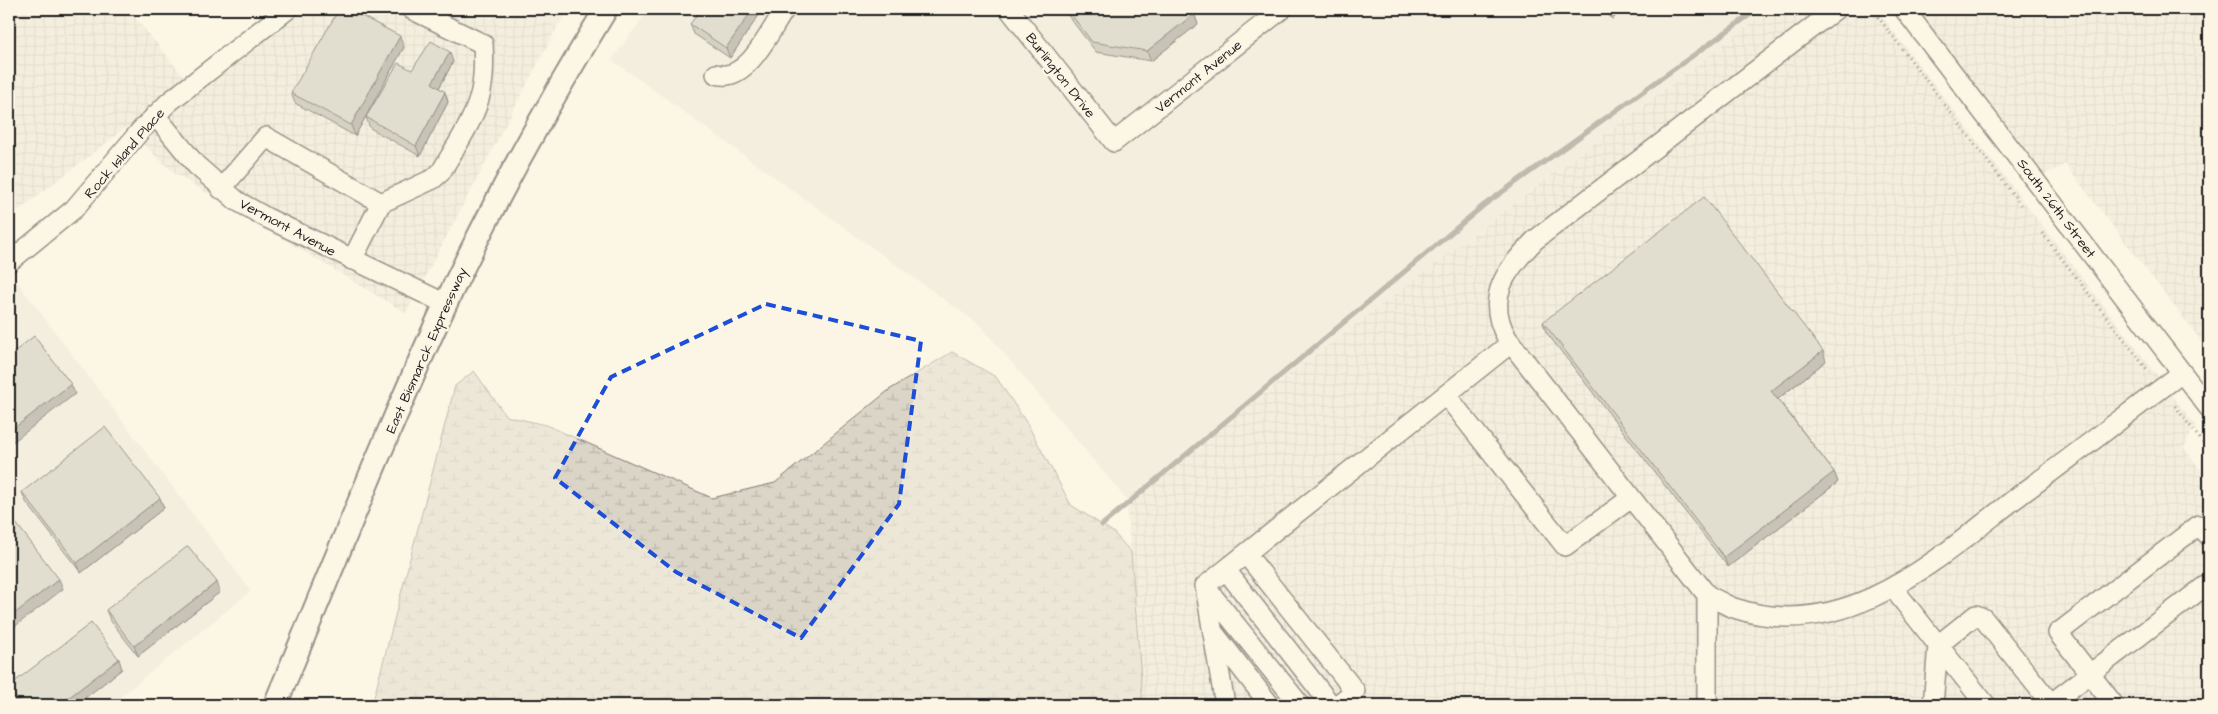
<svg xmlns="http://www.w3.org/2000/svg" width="2218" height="714" viewBox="0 0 2218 714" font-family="'Architects Daughter',sans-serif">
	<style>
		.built { fill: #ebe5d6 }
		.industrial { fill: url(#industrial-grid) }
		.wetland { fill: url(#wetland-marsh); stroke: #7c7872 }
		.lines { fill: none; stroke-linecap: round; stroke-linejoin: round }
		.stream { stroke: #75726c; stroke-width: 5 }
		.minor-casing { stroke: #1c1c1c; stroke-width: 22 }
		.major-casing { stroke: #1c1c1c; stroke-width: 26 }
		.path { stroke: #1c1c1c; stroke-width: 3; stroke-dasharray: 1 4; stroke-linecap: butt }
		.minor { stroke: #fcf5e5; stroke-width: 19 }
		.major { stroke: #fcf5e5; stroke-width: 22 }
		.wall { fill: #a9a59a; stroke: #1c1c1c }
		.shaded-wall { fill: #89867d; stroke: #1c1c1c }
		.building { fill: #c4c0b3; stroke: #1c1c1c }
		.marked { fill: none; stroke: #1d4ed8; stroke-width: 4; stroke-dasharray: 10 6; stroke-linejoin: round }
		.labels { text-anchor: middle; stroke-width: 5; stroke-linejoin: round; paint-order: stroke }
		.street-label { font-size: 14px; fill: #1c1c1c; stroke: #fcf5e5 }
	</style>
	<defs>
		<pattern id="industrial-grid" width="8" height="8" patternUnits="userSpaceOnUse" patternTransform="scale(1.25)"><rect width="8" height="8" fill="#ebe5d6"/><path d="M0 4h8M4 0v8" fill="none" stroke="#c9c4b7"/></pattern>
		<pattern id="wetland-marsh" width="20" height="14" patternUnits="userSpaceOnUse" patternTransform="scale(1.25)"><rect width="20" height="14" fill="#dbd5c8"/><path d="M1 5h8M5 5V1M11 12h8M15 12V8" fill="none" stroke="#bbb6ab"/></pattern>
	</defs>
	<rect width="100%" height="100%" fill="#fcf5e5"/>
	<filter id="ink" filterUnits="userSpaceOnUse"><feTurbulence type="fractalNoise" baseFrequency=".02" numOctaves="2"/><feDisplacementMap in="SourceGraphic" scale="10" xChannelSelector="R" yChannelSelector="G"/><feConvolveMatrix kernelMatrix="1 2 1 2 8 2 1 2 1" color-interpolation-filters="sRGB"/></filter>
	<g filter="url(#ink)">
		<!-- built -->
		<path class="built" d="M525 9H571L557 27Z
			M649 9H1770L1126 499 981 326 612 60Z
			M9 271 251 591 110 705H9Z"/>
		<!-- industrial -->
		<path class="industrial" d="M9 9H128L186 79 273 9H525L557 27 406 313 174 173 141 142 128 126 9 218Z
			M1770 9H1876L2195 425 2184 448 2209 481V705H1143L1126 499Z
			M1917 9H2209V351L2065 164 2045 175Z"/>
		<!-- wetland -->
		<path class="wetland" d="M952 352 996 377 1028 425 1071 505 1113 532 1131 552 1143 705H372L455 386 474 371 506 416 546 425 712 498 775 483 889 390Z"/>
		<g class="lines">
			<!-- stream -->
			<path class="stream" d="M1102 525 1484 205 1758 9"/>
			<!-- minor casing -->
			<g class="minor-casing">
				<path id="minor" d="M1009 9 1114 142 1282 9
					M1836 9 1535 240C1506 270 1484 297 1507 338L1707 595C1716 599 1725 605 1734 608 1845 645 1935 561 2016 498 2072 457 2127 414 2182 373
					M1904 9 2209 408
					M716 74C747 84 770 30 785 9
					M155 115 196 165 237 201 267 218 446 304
					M221 189 266 137 381 203 433 179 441 172C455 147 475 120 481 91 484 76 484 60 483 44L411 9
					M352 260 381 203
					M9 262 74 209 141 130 169 102 288 9
					M1446 395 1565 546 1631 498
					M1246 554 1355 691 1337 705
					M1226 570 1331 705
					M1893 588 1938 645 1933 705
					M1207 589 1300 705
					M1214 633 1270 705
					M1225 705 1205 586 1511 343
					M1707 705V595
					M1986 705 1938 645 1976 615 1983 618 2052 705
					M2049 705 2209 583
					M2114 705 2058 633 2199 525 2209 536"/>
			</g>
			<!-- major casing -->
			<g class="major-casing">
				<path id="major" d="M275 705C331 572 384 437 445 305 493 203 547 105 606 9"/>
			</g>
			<!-- path -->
			<path class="path" d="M1872 9 2021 205
				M2042 233 2149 372
				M2175 406 2209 451"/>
			<!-- minor -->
			<use href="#minor" class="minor"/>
			<!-- major -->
			<use href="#major" class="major"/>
		</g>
		<!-- wall -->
		<path class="wall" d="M763 9 730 58 694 34 690 24Z
			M1063 9H1190L1194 14 1198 24 1151 61 1096 52Z
			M1604 9H1626L1612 19Z
			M404 47 355 136 295 103 291 93Z
			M453 62 439 88 445 92 448 102 420 156 370 128 366 117 412 70Z
			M1543 322 1826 361 1778 399 1834 472 1838 482 1728 567 1546 332Z
			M22 492 160 498 164 508 81 573 26 502Z
			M220 592 138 656 110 620 106 610Z
			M122 669 76 705H18L12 697 9 689V686Z"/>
		<!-- shaded-wall -->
		<path class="shaded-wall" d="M753 9H763L730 58 726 48Z
			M1609 9H1626L1612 19Z
			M1194 14 1198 24 1151 61 1147 51Z
			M400 36 404 47 355 136 351 125Z
			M450 52 453 62 436 93 432 83Z
			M445 92 448 102 420 156 416 146Z
			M1823 351 1826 361 1775 401 1771 391Z
			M71 384 75 394 9 445V432Z
			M1834 472 1838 482 1728 567 1724 557Z
			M160 498 164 508 81 573 77 563Z
			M59 579 63 589 9 631V618Z
			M217 582 220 592 138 656 134 646Z
			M119 659 122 669 76 705H59Z"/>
		<!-- building -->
		<path class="building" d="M339 9H348L400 36 351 125 291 93Z
			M701 9H753L726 48 690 24Z
			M1067 9H1190L1194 14 1147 51 1092 42Z
			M431 41 450 52 432 83 445 92 416 146 366 117 398 63 412 70Z
			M1704 197 1823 351 1771 391 1834 472 1724 557 1543 322Z
			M34 336 71 384 9 432V356Z
			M105 427 160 498 77 563 22 492Z
			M9 514 59 579 9 618Z
			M188 546 217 582 134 646 106 610Z
			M91 623 119 659 59 705H22L9 688V686Z"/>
	</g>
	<!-- marked area -->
	<path d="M0 0H2218V714H0ZM766 304 921 341 899 504 801 638 676 572 555 478 611 377Z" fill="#fcf5e5" fill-opacity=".55" fill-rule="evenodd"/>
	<path class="marked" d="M766 304 921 341 899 504 801 638 676 572 555 478 611 377Z"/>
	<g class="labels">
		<!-- street labels -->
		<g class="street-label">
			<text transform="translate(1061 75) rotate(52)" y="5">Burlington Drive</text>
			<text transform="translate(1198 76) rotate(-39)" y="5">Vermont Avenue</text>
			<text transform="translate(124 153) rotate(-49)" y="5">Rock Island Place</text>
			<text transform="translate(2057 208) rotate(53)" y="5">South 26th Street</text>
			<text transform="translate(288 227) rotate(28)" y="5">Vermont Avenue</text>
			<text transform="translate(426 350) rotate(-66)" y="5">East Bismarck Expressway</text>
		</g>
	</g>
	<!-- margin -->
	<rect width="2218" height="714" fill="none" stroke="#fcf5e5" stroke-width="30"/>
	<rect x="15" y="15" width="2188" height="684" fill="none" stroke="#1c1c1c" stroke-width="2" filter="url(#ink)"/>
</svg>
